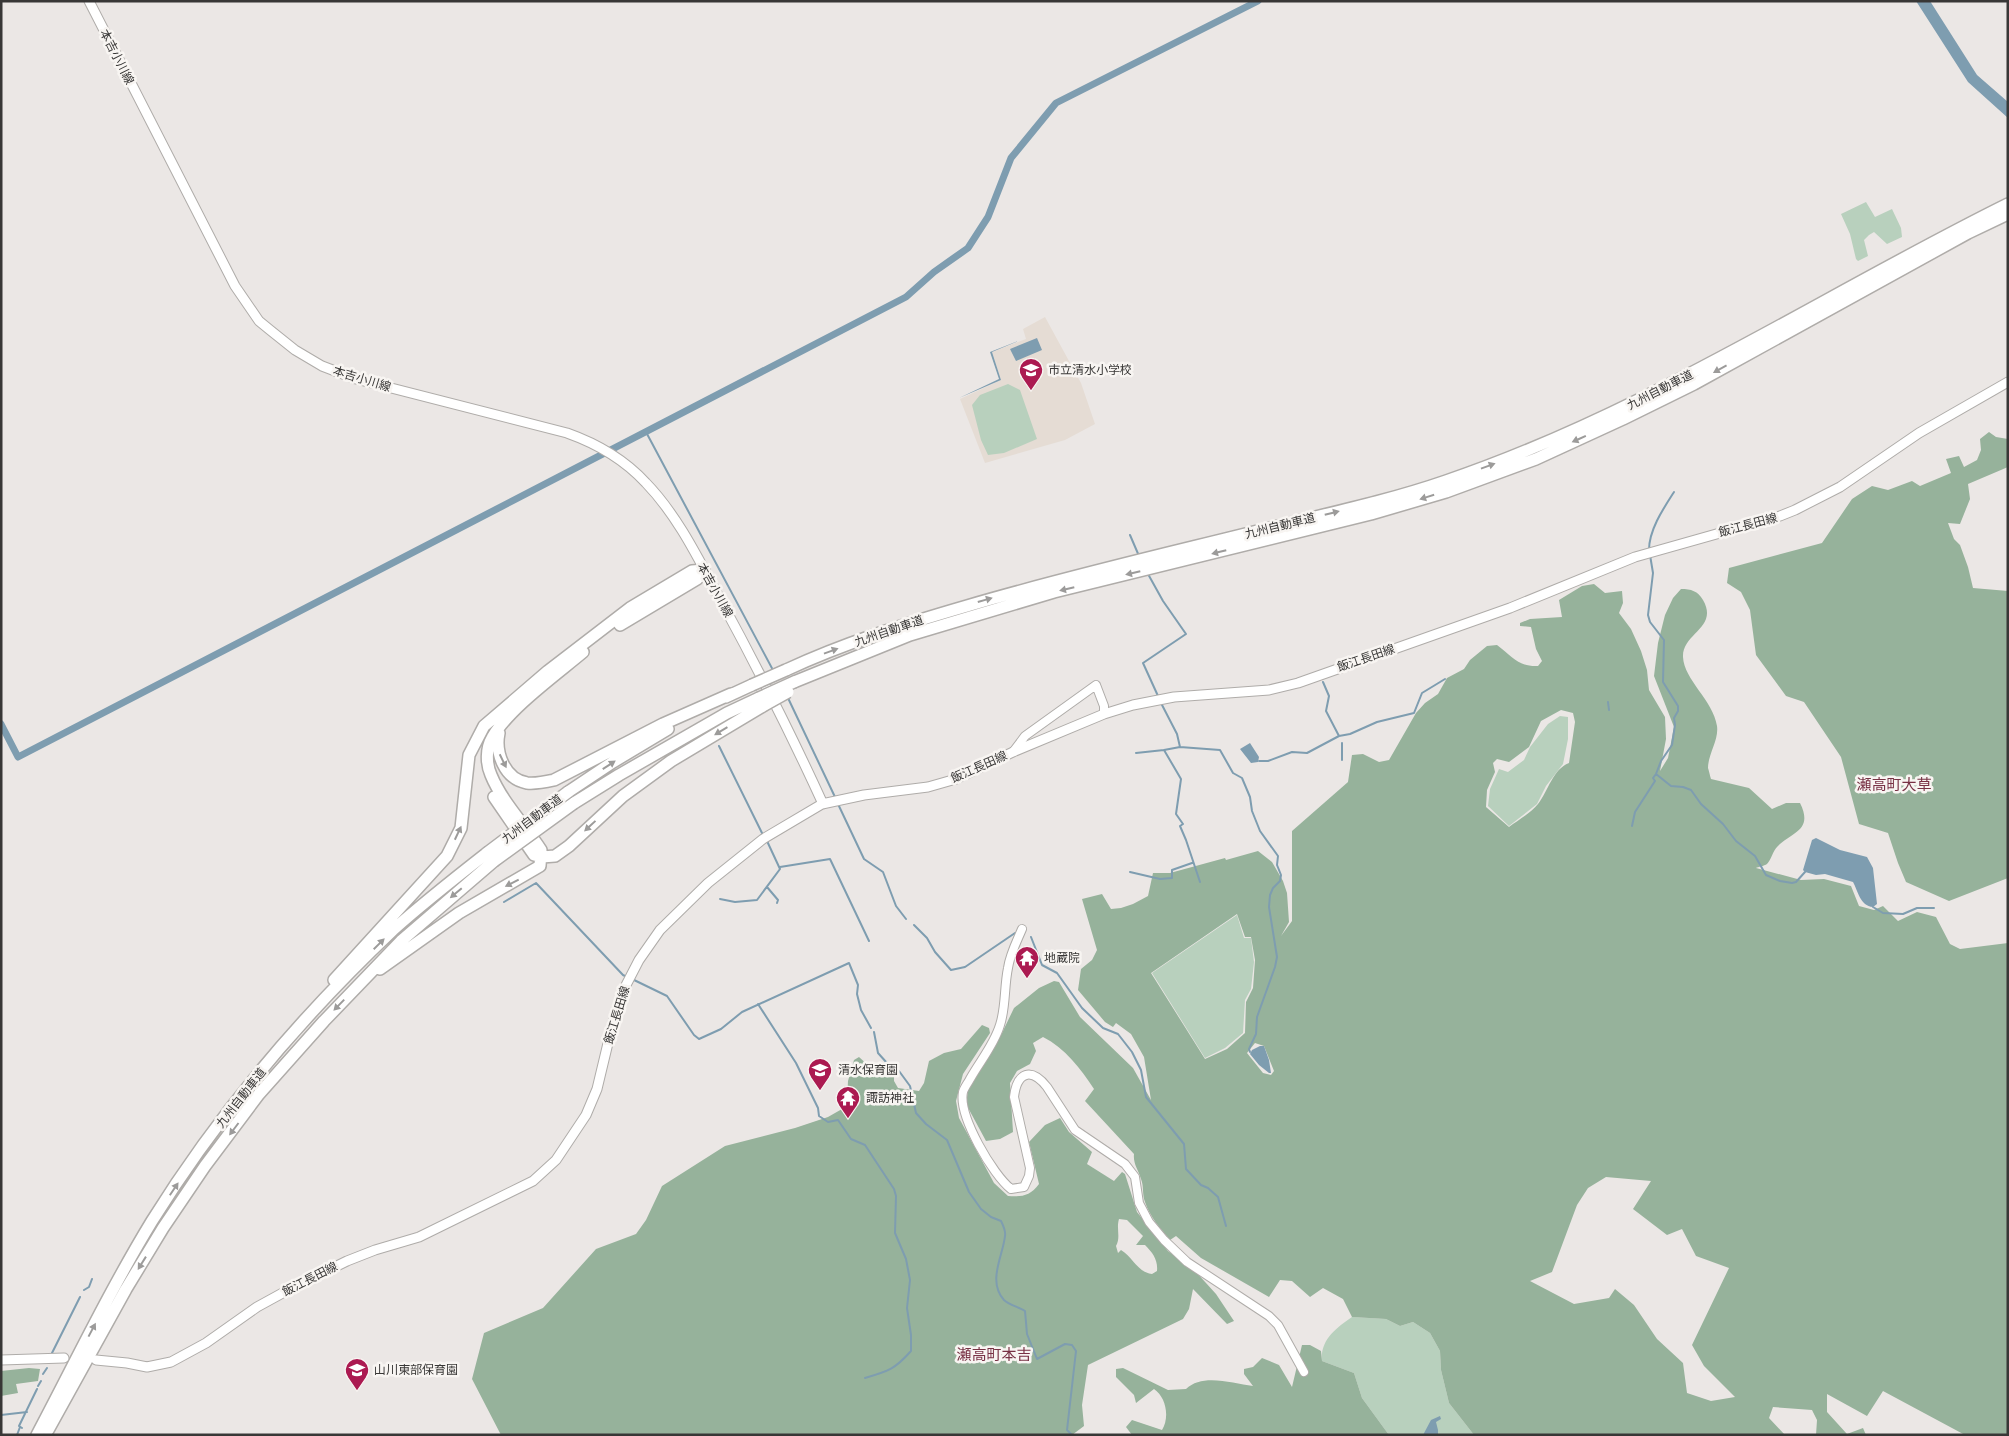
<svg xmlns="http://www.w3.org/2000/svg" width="2009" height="1436" viewBox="0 0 2009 1436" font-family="'Noto Sans','Noto Sans JP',sans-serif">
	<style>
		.built { fill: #e5dcd4 }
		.green { fill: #b8d0bd }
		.forest { fill: #96b29b; fill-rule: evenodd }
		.water { fill: #7e9db0 }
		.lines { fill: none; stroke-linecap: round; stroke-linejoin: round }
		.stream { stroke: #7e9db0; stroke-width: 2 }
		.canal { stroke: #7e9db0; stroke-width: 7 }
		.tertiary-casing { stroke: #afaca9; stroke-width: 10 }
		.secondary-casing { stroke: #afaca9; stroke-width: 11 }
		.motorway-casing { stroke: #afaca9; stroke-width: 14 }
		.tertiary { stroke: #fff; stroke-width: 8 }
		.secondary { stroke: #fff; stroke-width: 9 }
		.motorway { stroke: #fff; stroke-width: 11 }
		.motorway-bridge-casing { stroke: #afaca9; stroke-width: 14; stroke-linecap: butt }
		.motorway-bridge { stroke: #fff; stroke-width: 11 }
		.oneway { fill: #9c9b9a }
		.labels { text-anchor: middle; stroke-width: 5; stroke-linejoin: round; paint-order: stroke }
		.street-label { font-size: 12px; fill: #383736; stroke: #f8f5f2 }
		.poi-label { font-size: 12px; fill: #383736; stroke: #f8f5f2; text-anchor: start }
		.quarter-label { font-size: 15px; fill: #783245; stroke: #f8f5f2 }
	</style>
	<rect width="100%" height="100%" fill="#ebe7e5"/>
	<!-- built -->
	<path class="built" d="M1045 317 1081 383 1095 424 1065 440 985 463 960 399 1001 380 992 352 1026 339 1023 329Z"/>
	<!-- green -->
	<path class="green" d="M1866 202 1875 217 1892 209 1901 228 1902 237 1887 244 1874 232 1869 235 1864 240 1868 256 1858 261 1856 259 1850 234 1841 214Z
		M1008 384 1020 390 1037 439 1004 453 988 455 981 440 972 405 980 395Z
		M1560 716 1568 717V739L1563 764 1546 786 1537 804 1509 826 1488 806 1490 789 1499 769 1508 772 1524 760 1530 747 1548 724Z
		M1237 915 1244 938H1251L1254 962 1251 989 1245 1000 1243 1033 1225 1048 1205 1058 1152 973Z
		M1352 1317 1386 1319 1400 1326 1413 1322 1430 1333 1440 1351 1441 1370 1449 1403 1474 1435H1389L1362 1398 1354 1373 1322 1361C1320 1340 1336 1328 1352 1317Z"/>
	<!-- forest -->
	<path class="forest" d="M1989 432 1996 437 2008 439V467L1968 484 1970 499 1960 524 1948 523 1954 539 1960 545 1968 567 1973 588 2008 591V878L1949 901 1906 882 1898 863 1888 833 1859 824 1841 757 1804 702 1786 696 1756 655 1750 610 1741 592 1727 583 1729 568 1822 543 1852 499 1872 486 1888 490 1912 481 1920 486 1951 473 1946 459 1959 456 1964 467 1977 460 1981 450 1980 439Z
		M1594 584 1605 593 1622 591 1623 603 1619 613 1631 629 1641 651 1647 670 1649 690 1665 717 1666 739 1660 771 1668 758 1674 727 1654 676 1658 643 1665 615 1673 598 1681 589C1691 589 1698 591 1703 600 1719 628 1682 633 1683 657 1684 680 1713 700 1717 726 1719 740 1708 754 1708 768 1709 771 1710 776 1711 779L1749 788 1772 809 1786 803H1800C1814 831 1791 832 1777 847 1773 851 1771 860 1767 864 1764 866 1758 867 1756 868L1801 880 1824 879 1851 886 1859 906 1874 910 1883 906 1898 921 1917 912 1936 917 1950 944 1960 949 2008 943V1435H1965L1883 1391 1867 1416 1827 1394V1412L1847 1434 1863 1428 1866 1435H1816L1817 1420 1812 1410 1773 1407 1769 1418 1785 1435H1474L1449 1403 1441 1370 1440 1351 1430 1333 1413 1322 1400 1326 1386 1319 1352 1317 1343 1299 1323 1288 1310 1297 1292 1281 1280 1280 1269 1297 1201 1258 1176 1236 1170 1240C1160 1228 1150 1217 1145 1202 1142 1194 1144 1186 1141 1179 1138 1169 1133 1164 1134 1154L1085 1101 1094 1089C1081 1069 1065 1048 1043 1037L1033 1043 1036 1051 1030 1064 1017 1071 1010 1083 1013 1132 1000 1139 986 1141 966 1104 968 1090 1002 1033 1014 1008 1039 988 1054 981 1059 982 1080 1017 1133 1068 1151 1100 1144 1057 1131 1034 1116 1023 1113 1027 1105 1022 1078 990 1081 969 1092 960 1097 950 1082 899 1102 894 1111 909 1121 908 1133 904 1148 896 1153 873H1170L1225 858 1226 860 1258 851 1272 862 1283 881 1287 893 1289 922 1281 936 1292 921V831L1348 782 1352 755 1363 754 1379 762 1389 760 1416 713 1425 703 1438 694 1447 678 1464 669 1470 660 1487 646 1497 645C1512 656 1518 667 1538 666L1542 661 1536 649 1531 627 1520 626V623L1530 619 1562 617 1559 600 1582 586ZM1561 710 1573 713 1575 722 1569 763C1553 769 1548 791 1538 804 1531 813 1518 820 1509 827L1486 807 1487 790 1495 772 1493 763 1497 759 1509 762 1529 747 1541 721ZM1237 914 1245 937H1251L1255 960 1253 988 1246 1002 1245 1033 1227 1049 1205 1059 1151 973ZM1255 1043 1264 1046 1274 1071 1271 1075 1263 1073 1247 1053ZM1606 1177 1651 1181 1633 1209 1667 1235 1682 1229 1696 1256 1729 1268 1692 1345 1704 1366 1735 1397 1711 1401 1687 1393 1683 1363 1657 1339 1634 1305 1615 1289 1609 1298 1574 1304 1530 1281 1552 1272 1577 1205 1588 1188Z
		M982 1025 989 1028 990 1033 963 1074 956 1101 959 1118 994 1183 1008 1196C1022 1197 1030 1196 1039 1184L1029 1142 1045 1125 1060 1118 1069 1132 1092 1152 1087 1164 1114 1181 1122 1172 1125 1174 1137 1212 1168 1251 1196 1272 1216 1294 1234 1321 1227 1324 1193 1289 1189 1309 1183 1319 1088 1365 1082 1405 1084 1426 1072 1435H501L472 1379 484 1333 543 1308 596 1249 636 1234 646 1220 662 1186 725 1146 795 1128 828 1117 842 1109 847 1101 848 1081 854 1060 859 1057 870 1067 880 1065 894 1073V1081L898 1088 919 1091 924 1083 929 1061 944 1053 961 1049ZM1119 1219 1127 1220 1143 1236 1136 1245H1145C1153 1253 1158 1260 1157 1271L1152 1274C1137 1272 1133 1257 1121 1250L1118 1253 1116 1246C1121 1237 1116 1229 1119 1219Z
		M1302 1345H1310L1321 1351 1322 1361 1354 1373 1362 1398 1389 1435H1132L1126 1427 1132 1420 1162 1430C1170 1417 1166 1397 1154 1389L1136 1403 1134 1395 1116 1377V1369L1123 1368 1168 1390 1186 1389C1202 1373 1232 1383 1253 1386L1244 1374V1369L1253 1367 1262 1358 1279 1365 1292 1387Z
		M29 1368 40 1369 38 1381 16 1384 18 1393 1 1396V1371Z"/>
	<!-- water -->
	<path class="water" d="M1916 1H1930L1977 75 2008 102V118L1968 82Z
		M1026 338 992 352 1001 380 959 398 999 379 990 352Z
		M1037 338 1042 350 1016 361 1010 349Z
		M1250 743 1259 757 1258 762 1251 763 1240 749Z
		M1816 838 1840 850 1867 857 1873 868 1877 904 1873 907C1860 906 1858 891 1853 882L1825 874 1816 875 1805 872 1803 870 1812 840Z
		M1260 1046H1264L1269 1060 1271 1073H1269L1259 1065 1250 1054 1252 1050Z
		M1440 1416 1441 1419 1436 1422 1438 1430V1435H1423L1431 1420Z"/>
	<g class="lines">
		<!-- stream -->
		<path class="stream" d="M646 432 774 672
			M1130 535 1139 556
			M1649 550C1649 530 1663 509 1674 492
			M1650 555 1653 573 1648 615 1650 622 1664 640 1663 682 1678 706V711L1674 718 1675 725 1672 745 1661 761 1656 774 1671 786 1683 787 1691 790 1701 804 1723 824 1736 841 1755 856 1766 875 1780 881 1792 883 1796 882 1805 872
			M1148 574 1163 601 1186 634 1143 663 1158 696
			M1323 682 1329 696 1326 711 1339 736 1350 734 1377 722 1414 713 1422 693 1445 679
			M788 698 835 797
			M1608 702 1609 710
			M1161 703 1177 734 1180 747 1220 750 1233 773 1242 778 1250 797 1252 811 1260 831 1278 856 1277 865 1281 875 1280 881 1273 888 1270 895 1269 907 1277 957 1275 967 1257 1017 1256 1034 1249 1049 1250 1052
			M1342 743V760
			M719 746 763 835
			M1180 747 1164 750 1181 779 1176 814 1183 824 1180 826 1186 840 1200 882
			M1136 753 1164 750
			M1259 761H1268L1292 752 1307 753 1339 736
			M838 804 864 859 883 872 896 906 906 919
			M1632 826 1635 812 1655 781 1653 778 1656 774
			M780 867 830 859 869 941
			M1130 872 1160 879 1172 878V870L1192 863
			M767 887 778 900 777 903
			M720 899 735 902 757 900 780 869 767 841
			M504 902 536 883 623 975 627 977
			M1873 907 1883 913 1903 914 1917 908H1934
			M914 925 927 938 935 952 951 970 965 967 1015 933
			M1031 937 1042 965 1057 973 1082 1008 1103 1028 1118 1034 1132 1052 1141 1070 1146 1097 1184 1144 1186 1169 1201 1185 1208 1188 1218 1197 1226 1226
			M632 979 667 996 694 1035 699 1039 721 1029 742 1012 849 963 858 985 857 994 861 1010 871 1028
			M758 1004 796 1063 818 1108 819 1116 828 1122 838 1120 851 1139 865 1145 894 1189 896 1196 895 1233 906 1259 910 1280 907 1308 911 1335V1351C895 1369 889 1371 865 1378
			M874 1032 878 1053 887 1063 899 1071 910 1086 916 1113 926 1124 947 1140 969 1192 981 1209 991 1217 1001 1221C1003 1225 1006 1231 1005 1236 1003 1256 987 1281 1004 1300 1009 1305 1019 1307 1025 1311L1027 1334 1037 1359 1065 1344 1072 1345 1076 1351 1067 1430 1072 1435
			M84 1290 89 1287 92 1279
			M52 1353 80 1297
			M43 1374 47 1368
			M38 1386 41 1381
			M1 1415 27 1412
			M22 1428 19 1426 37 1389
			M17 1435 20 1427"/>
		<!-- canal -->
		<path class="canal" d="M1 724 18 757 906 297 934 272 968 248 988 217 1011 158 1056 103 1258 1"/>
		<!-- tertiary casing -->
		<g class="tertiary-casing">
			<path id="tertiary" d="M1013 752 1025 736 1096 685 1104 706V714
				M1022 929C1017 941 1010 954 1008 968 1004 987 1006 1007 1000 1025 994 1045 980 1061 970 1079 968 1083 964 1088 963 1092 958 1116 993 1175 1011 1189L1024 1187 1029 1176 1030 1168 1014 1097C1017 1072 1031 1067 1047 1087L1075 1130 1125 1164 1135 1177 1139 1203 1149 1222 1164 1240 1187 1262 1269 1316 1278 1325 1304 1372"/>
		</g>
		<!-- secondary casing -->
		<g class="secondary-casing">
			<path id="secondary" d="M89 1 235 286 259 321 270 330 295 350 322 366 356 379 567 433C598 444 624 459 646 483 677 515 698 558 719 597 756 665 791 734 823 804
				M1 1360 64 1358
				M96 1360 127 1363 147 1367 171 1362 206 1343 257 1307 288 1290 347 1261 375 1250 419 1237 533 1181 556 1160 586 1115 597 1089 615 1014 624 989 639 960 660 930 708 883 763 839 822 804 864 795 928 787 956 779 1013 752 1104 714 1133 705 1174 697 1269 690 1298 683 1510 608 1635 557 1780 516 1795 510 1840 487 1919 433 2008 382"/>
		</g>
		<!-- motorway casing -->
		<g class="motorway-casing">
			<path id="motorway" d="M620 625 697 579 704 570
				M786 670C844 643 905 624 967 606 1072 575 1179 551 1286 524 1340 511 1394 499 1446 481 1646 413 1820 297 2008 204
				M794 682 910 635 1054 592 1371 514 1446 492 1536 459 1623 419 1694 384 1968 233 2008 214
				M726 697 752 685
				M499 733C495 752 504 779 527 783 536 784 545 782 554 780L663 724 731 694
				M568 792 613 762 668 729
				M494 797 534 855 542 857 555 856 569 846 623 796 671 761 763 706
				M574 803 619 775 727 713 759 698
				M380 969 459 913 540 866 541 850C525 825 502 802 491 775 486 764 486 748 492 738 508 709 557 674 583 652
				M334 980 447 856 461 828 469 755 484 726 548 671 630 608 692 571 704 570
				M48 1430 126 1289 163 1228 205 1166 259 1094 324 1021 401 941 494 861
				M37 1435C75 1363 110 1290 152 1221 218 1115 302 1016 393 930 423 903 455 878 487 853"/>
		</g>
		<!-- tertiary -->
		<use href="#tertiary" class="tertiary"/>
		<!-- secondary -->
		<use href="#secondary" class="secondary"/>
		<!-- motorway -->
		<use href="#motorway" class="motorway"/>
		<!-- motorway-bridge casing -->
		<g class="motorway-bridge-casing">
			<path id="motorway-bridge" d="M752 685 786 670
				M759 698 794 682
				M763 706 788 692
				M487 853 568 792
				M494 861 574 803"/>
		</g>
		<!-- motorway-bridge -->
		<use href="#motorway-bridge" class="motorway-bridge"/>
	</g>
	<!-- one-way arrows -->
	<defs><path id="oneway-solid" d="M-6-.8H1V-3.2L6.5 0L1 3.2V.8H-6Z" transform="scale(1.25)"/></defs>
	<g class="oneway">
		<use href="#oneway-solid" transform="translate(1720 369) rotate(151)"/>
		<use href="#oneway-solid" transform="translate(1579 439) rotate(156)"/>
		<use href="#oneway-solid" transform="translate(1488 466) rotate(-20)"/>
		<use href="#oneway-solid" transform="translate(1427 497) rotate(163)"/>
		<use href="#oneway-solid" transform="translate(1332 513) rotate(-14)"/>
		<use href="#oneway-solid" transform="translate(1219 552) rotate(166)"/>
		<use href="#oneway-solid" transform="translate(1133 573) rotate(167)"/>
		<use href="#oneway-solid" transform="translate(1067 589) rotate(167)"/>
		<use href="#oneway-solid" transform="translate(985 600) rotate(-16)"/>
		<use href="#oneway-solid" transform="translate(831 651) rotate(-20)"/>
		<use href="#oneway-solid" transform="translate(721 731) rotate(149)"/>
		<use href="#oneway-solid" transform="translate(503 761) rotate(64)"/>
		<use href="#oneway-solid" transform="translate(609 765) rotate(-33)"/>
		<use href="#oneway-solid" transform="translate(590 826) rotate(137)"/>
		<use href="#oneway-solid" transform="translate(458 833) rotate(-65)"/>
		<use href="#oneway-solid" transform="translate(512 883) rotate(153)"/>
		<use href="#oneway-solid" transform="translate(456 893) rotate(140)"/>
		<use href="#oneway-solid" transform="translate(379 944) rotate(-45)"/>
		<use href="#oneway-solid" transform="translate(339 1005) rotate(134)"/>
		<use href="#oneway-solid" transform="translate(234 1129) rotate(127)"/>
		<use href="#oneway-solid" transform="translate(174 1189) rotate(-56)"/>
		<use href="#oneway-solid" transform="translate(142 1263) rotate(122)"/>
		<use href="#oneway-solid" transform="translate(92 1330) rotate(-62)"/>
	</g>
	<!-- icons -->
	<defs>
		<g id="school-pin" transform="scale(1.25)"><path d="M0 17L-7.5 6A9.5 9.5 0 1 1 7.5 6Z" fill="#ab1a51" stroke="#f8f5f2"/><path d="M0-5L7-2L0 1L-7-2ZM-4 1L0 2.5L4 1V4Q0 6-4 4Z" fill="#fff"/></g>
		<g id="temple-pin" transform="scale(1.25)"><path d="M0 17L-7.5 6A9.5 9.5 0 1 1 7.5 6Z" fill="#ab1a51" stroke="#f8f5f2"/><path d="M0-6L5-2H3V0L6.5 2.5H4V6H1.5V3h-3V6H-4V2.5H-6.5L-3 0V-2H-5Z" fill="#fff"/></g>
	</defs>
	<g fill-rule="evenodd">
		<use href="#school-pin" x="1031" y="370"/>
		<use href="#temple-pin" x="1027" y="958"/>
		<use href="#school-pin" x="820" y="1070"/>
		<use href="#temple-pin" x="848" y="1098"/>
		<use href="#school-pin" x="357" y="1370"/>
	</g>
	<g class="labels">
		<!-- street labels -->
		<g class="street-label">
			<text transform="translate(117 57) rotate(63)" y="4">本吉小川線</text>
			<text transform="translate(362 379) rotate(17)" y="4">本吉小川線</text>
			<text transform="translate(1660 390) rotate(-27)" y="4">九州自動車道</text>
			<text transform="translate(1748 525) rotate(-15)" y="4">飯江長田線</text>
			<text transform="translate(1280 526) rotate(-14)" y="4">九州自動車道</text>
			<text transform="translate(715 590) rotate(61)" y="4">本吉小川線</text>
			<text transform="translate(889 631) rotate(-19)" y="4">九州自動車道</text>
			<text transform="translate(1366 658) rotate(-19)" y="4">飯江長田線</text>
			<text transform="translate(979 767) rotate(-24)" y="4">飯江長田線</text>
			<text transform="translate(532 819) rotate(-37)" y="4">九州自動車道</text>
			<text transform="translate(617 1015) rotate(-73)" y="4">飯江長田線</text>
			<text transform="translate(241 1098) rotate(-52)" y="4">九州自動車道</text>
			<text transform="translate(310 1279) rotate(-27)" y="4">飯江長田線</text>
		</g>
		<!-- poi labels -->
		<g class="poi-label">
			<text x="1048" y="374">市立清水小学校</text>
			<text x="1044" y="962">地蔵院</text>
			<text x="838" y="1074">清水保育園</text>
			<text x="866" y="1102">諏訪神社</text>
			<text x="374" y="1374">山川東部保育園</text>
		</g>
		<!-- quarter labels -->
		<g class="quarter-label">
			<text x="1894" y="790">瀬高町大草</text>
			<text x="994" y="1360">瀬高町本吉</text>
		</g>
	</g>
	<!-- border -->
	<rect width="2009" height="1436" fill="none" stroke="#383736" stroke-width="5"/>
</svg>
